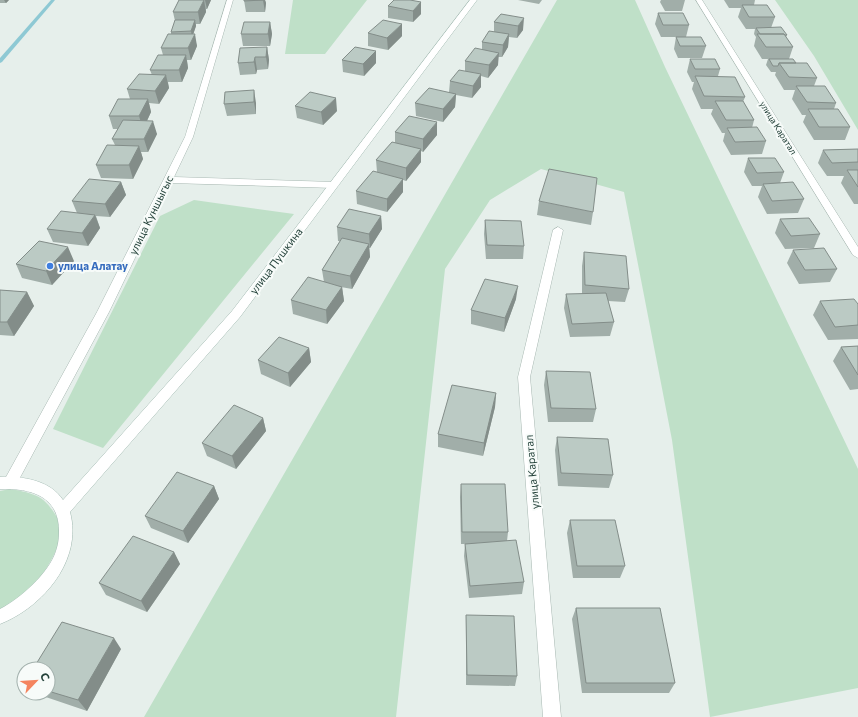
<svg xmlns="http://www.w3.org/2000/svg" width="858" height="717" viewBox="0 0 858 717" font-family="Commissioner,sans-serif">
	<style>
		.green { fill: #bfe0c8 }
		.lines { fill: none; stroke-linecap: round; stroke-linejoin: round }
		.stream { fill: #8ec9d4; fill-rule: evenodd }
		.street-casing { stroke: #a8b8b2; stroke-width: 1 }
		.secondary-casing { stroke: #a4bbb3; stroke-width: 1 }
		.street { fill: #fff; fill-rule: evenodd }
		.secondary { fill: #fff; fill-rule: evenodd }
		.wall { fill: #a1aea9 }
		.shaded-wall { fill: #838d89 }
		.building { fill: #bbcac4; stroke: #838d89 }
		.shop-dot { fill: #3f7fe0; stroke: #f7fbf9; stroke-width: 1.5 }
		.labels { text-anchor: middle; stroke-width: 4; stroke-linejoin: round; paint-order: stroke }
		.far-street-label { font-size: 9px; fill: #24423a; stroke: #f7fbf9 }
		.street-label { font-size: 11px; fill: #24423a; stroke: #f7fbf9 }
		.shop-label { font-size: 11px; font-weight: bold; fill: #366cbe; stroke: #f7fbf9; text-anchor: start }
	</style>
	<rect width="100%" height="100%" fill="#e6efeb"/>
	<!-- green -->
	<path class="green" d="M293 0H367L325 54H285Z
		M557 0H635L665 67 858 469V688L710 717 672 440 624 192 541 169 490 200 445 269 396 717H144Z
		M775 0H858V130L814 56Z
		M194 200 294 214 103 448 53 429 160 216Z
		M10 489C46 495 46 500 65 530 48 570 39 588 0 610V491Z"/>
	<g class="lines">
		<!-- stream -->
		<path class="stream" d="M51 0H55L2 62 0 63V58Z"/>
		<!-- street casing -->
		<g class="street-casing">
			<path id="street" d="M227 0H233L193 137 174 177 334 182 339 185 334 188 171 183 109 312 16 485 11 487 6 485 4 481 6 477 97 312 185 137Z
				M696 0H702L858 247V258L853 255Z
				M558 227 563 230 530 377 561 717H543L518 377 553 230Z"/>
		</g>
		<!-- secondary casing -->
		<g class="secondary-casing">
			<path id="secondary" d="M470 0H477L240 317 70 512C83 560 43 607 0 624V609C20 599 49 573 56 551 58 545 59 539 59 533 60 496 31 488 0 489V477C22 476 50 480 63 500L232 311Z"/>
		</g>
		<!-- street -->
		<use href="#street" class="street"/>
		<!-- secondary -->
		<use href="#secondary" class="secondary"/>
	</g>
	<!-- wall -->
	<path class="wall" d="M0 0H9L6 3H0Z
		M179 0H211L207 9H206V12L200 24H196V26L193 34 197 46 191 60H187L188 68 182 82H168L169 88 159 104 149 103 151 112 147 121 157 134 148 152H141L143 159 133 179 101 178 96 165 115 145 112 139 118 129H113L109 116 130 99 127 89 152 75 150 70 163 55 161 48 171 34V32L175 21 173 12Z
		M244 0H265L266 3 265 12H246Z
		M518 0H542L539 4Z
		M661 0H685L682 11H665L660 2Z
		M724 0H755L754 5 775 17 771 28 787 35 786 37 793 47 789 59 796 63 817 78 814 86 836 103 834 109 850 127 845 140H814L803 122 806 115H802L792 99 795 90H784L775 75 776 72H771L766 65 768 59H762L754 46 756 37 754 34 755 29H746L738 17 741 8H729Z
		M421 2V14L413 22 388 18V6Z
		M658 13 689 25 686 37H661L655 24Z
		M501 14 523 30 517 38 509 37 508 47 502 57H498V65L488 78 481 76V87L472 98 456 95 455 107 443 122 416 116 415 103 449 92 450 81 465 71V61L482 50V42L494 32V22Z
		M270 22 272 34 270 46H243L241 34Z
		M368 33 402 36 388 50 368 46Z
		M676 37 706 46 702 58H678L674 49Z
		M267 47 269 60 268 69 257 70 256 74 240 75 238 63Z
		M376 51V63L364 76 343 72 342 60Z
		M690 59 720 69 718 76 745 97 743 102 754 120 752 128 766 141 762 154 731 155 723 141 725 133H722L711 114 713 109H701L692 89 694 82H692L687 72Z
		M225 92 256 103V114L227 116 224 104Z
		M295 106 337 111 323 125 297 118Z
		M395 132 437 135 423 152 421 151V162L406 181 403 180V192L387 212 357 204 356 191 377 172 376 160 395 143Z
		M858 149V204H854L841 183 844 176H827L818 163 823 150Z
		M748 158 784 172 780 183 804 199 798 213 767 214 758 197 762 186H752L744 172Z
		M121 182 126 195 110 217 96 216 100 228 88 246 53 242 47 229 77 213 72 201Z
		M539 201 593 212 591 225 537 215Z
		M381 216 382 229 370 248H369L370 257 352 289 341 287H342L344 301 327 324 293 314 291 300 324 282 322 270 340 241H338L337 227Z
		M780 219 820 234 814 248 785 249 775 233Z
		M485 220 524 246 523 259H486L484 234Z
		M793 250 837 269 830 282 799 284 787 263Z
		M584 252 629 289 625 302 608 301 614 322 610 336 570 337 564 308 566 294H582V266Z
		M74 261 52 285 22 278 16 264Z
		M0 290 27 292 34 306 14 336 0 335Z
		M516 299 504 332 471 324V310Z
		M820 301 858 304V339L828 340 813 315Z
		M858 346V389L850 390 833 361 841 347Z
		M309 348 311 362 290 387 261 374 258 360Z
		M546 371 596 409 593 422H548L544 385Z
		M496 393 495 407 483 456 438 447V434Z
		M263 418 266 431 236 469 207 456 202 443Z
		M557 437 613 475 609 488 558 486 555 450Z
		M461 484 508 532 507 541 524 582 522 594 469 598 464 556 465 544H461L460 497Z
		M214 486 219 499 188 543 151 528 145 516Z
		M570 520 625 566 620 578H573L567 533Z
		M174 552 180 564 147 612 106 595 99 583Z
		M576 608 675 683 669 693H582L572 619Z
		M466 615 517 676 515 686 466 685Z
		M121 649 87 711 34 693H48V669Z"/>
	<!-- shaded-wall -->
	<path class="shaded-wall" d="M4 0H9L6 3Z
		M204 0 206 12 200 24 198 12Z
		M205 0H211L207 9Z
		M263 0H265L266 3 265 12Z
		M421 2V14L413 22V11Z
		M524 18 523 30 517 38 518 26Z
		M195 20 196 26 192 38 191 31Z
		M270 22 272 34 270 46 268 34Z
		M402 24V36L388 50 387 38Z
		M195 34 197 46 191 60 188 48Z
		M509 34 508 47 502 57 503 45Z
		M267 47 269 60 268 69 266 57Z
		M376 51V63L364 76 363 64Z
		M499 53 498 65 488 78 489 65Z
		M186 55 188 68 182 82 179 70Z
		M255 57 257 70 256 74 254 62Z
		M481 74V87L472 98 473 86Z
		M166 75 169 88 159 104 155 91Z
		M254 90 256 103V114L254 102Z
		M456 94 455 107 443 122V109Z
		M336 98 337 111 323 125 321 112Z
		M148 99 151 112 143 129 139 116Z
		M153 121 157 134 148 152 144 139Z
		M437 122V135L423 152V139Z
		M139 146 143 159 133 179 129 165Z
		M421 149V162L406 181V168Z
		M403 179V192L387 212V199Z
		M121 182 126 195 110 217 105 204Z
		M95 215 100 228 88 246 82 233Z
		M381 216 382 229 370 248 369 234Z
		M369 244 370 257 352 289 350 276Z
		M68 247 74 261 52 285 46 271Z
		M518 286 516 299 504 332 505 318Z
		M342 287 344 301 327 324 326 310Z
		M27 292 34 306 14 336 7 322Z
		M309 348 311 362 290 387 288 373Z
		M496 393 495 407 483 456 484 443Z
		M263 418 266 431 236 469 232 456Z
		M214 486 219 499 188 543 183 531Z
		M174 552 180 564 147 612 141 601Z
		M114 638 121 649 87 711 78 700Z"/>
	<!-- building -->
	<path class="building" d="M179 0H204L198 12H173Z
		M244 0H263L244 1Z
		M394 0H410L421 2 413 11 388 6Z
		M742 5H767L775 17H749Z
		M658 13H683L689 25H663Z
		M501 14 524 18 518 26 494 22Z
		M175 20H195L191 31 171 32Z
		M383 20 402 24 387 38 368 33Z
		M244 22H270L268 34H241Z
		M781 27 787 35H785L784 34H760L756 28Z
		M489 31 509 34 503 45 482 42Z
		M168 34H195L188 48H161Z
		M757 34H784L793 47H766Z
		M676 37H701L706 46H680Z
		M267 47 266 57H255L254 62 238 63 240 48Z
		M355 47 376 51 363 64 342 60Z
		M475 48 499 53 489 65 465 61Z
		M158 55H186L179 70H150Z
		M690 59H715L720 69H695Z
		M769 59H793L796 63H779L778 66H773Z
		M779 63H807L817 78 789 77Z
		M459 70 481 74 473 86 450 81Z
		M139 74 166 75 155 91 127 89Z
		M695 76 735 77 745 97 704 96Z
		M796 86H825L836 103 807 102Z
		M429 88 456 94 443 109 415 103Z
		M254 90V102L224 104 225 92Z
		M310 92 336 98 321 112 295 106Z
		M118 99H148L139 116H109Z
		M715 101H743L754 120H726Z
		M808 109H838L850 127H819Z
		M409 116 437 122 423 139 395 132Z
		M123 120 153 121 144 139H112Z
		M757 127 766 141 735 142 727 128Z
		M392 142 421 149 406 168 376 160Z
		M107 145 139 146 129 165H96Z
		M858 149V162L832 163 823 150Z
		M748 158H775L784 172 757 173Z
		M549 169 597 178 593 212 539 201Z
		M847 170H858V187Z
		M373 171 403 179 387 199 356 191Z
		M89 179 121 182 105 204 72 201Z
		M793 182 804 199 772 201 763 184Z
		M349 209 381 216 369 234 337 227Z
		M61 211 95 215 82 233 47 229Z
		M809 218 820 234 791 236 780 219Z
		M485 220 521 221 524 246 487 245Z
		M342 238 369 244 350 276 322 270Z
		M39 241 68 247 46 271 16 264Z
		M824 248 837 269 805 270 793 250Z
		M584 252 626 256 629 289 585 285Z
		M308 277 342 287 326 310 291 300Z
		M485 279 518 286 505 318 471 310Z
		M0 290 27 292 7 322H0Z
		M606 293 614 322 572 324 566 294Z
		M854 299 858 304V325L835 327 820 301Z
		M279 337 309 348 288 373 258 360Z
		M858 346V375L841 347Z
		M546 371 590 372 596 409 551 408Z
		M452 385 496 393 484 443 438 434Z
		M234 405 263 418 232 456 202 443Z
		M557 437 608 439 613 475 561 473Z
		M177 472 214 486 183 531 145 516Z
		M461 484H505L508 532H462Z
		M570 520H615L625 566H577Z
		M133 536 174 552 141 601 99 583Z
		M516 540 524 582 470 586 465 544Z
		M576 608H660L675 683H586Z
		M466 615 514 616 517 676 467 675Z
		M62 622 114 638 78 700 48 691V669H33Z"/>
	<!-- markers -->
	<circle class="shop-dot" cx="50" cy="266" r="4"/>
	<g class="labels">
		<!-- far-street labels -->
		<g class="far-street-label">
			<text transform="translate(778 128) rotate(58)" y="3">улица Каратал</text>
		</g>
		<!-- street labels -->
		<g class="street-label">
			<text transform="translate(151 215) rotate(-64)" y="4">улица Куншыгыс</text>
			<text transform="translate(276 261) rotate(-53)" y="4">улица Пушкина</text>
			<text transform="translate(532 472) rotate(-95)" y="4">улица Каратал</text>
		</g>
		<!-- shop labels -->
		<g class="shop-label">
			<text x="58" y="270">улица Алатау</text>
		</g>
	</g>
	<!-- north arrow -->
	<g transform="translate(36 681) rotate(65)"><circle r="19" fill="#f7fbf9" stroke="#a3b1ad"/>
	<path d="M0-3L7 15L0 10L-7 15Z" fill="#f4845f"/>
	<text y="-6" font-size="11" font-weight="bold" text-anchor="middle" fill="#24423a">С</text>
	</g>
</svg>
